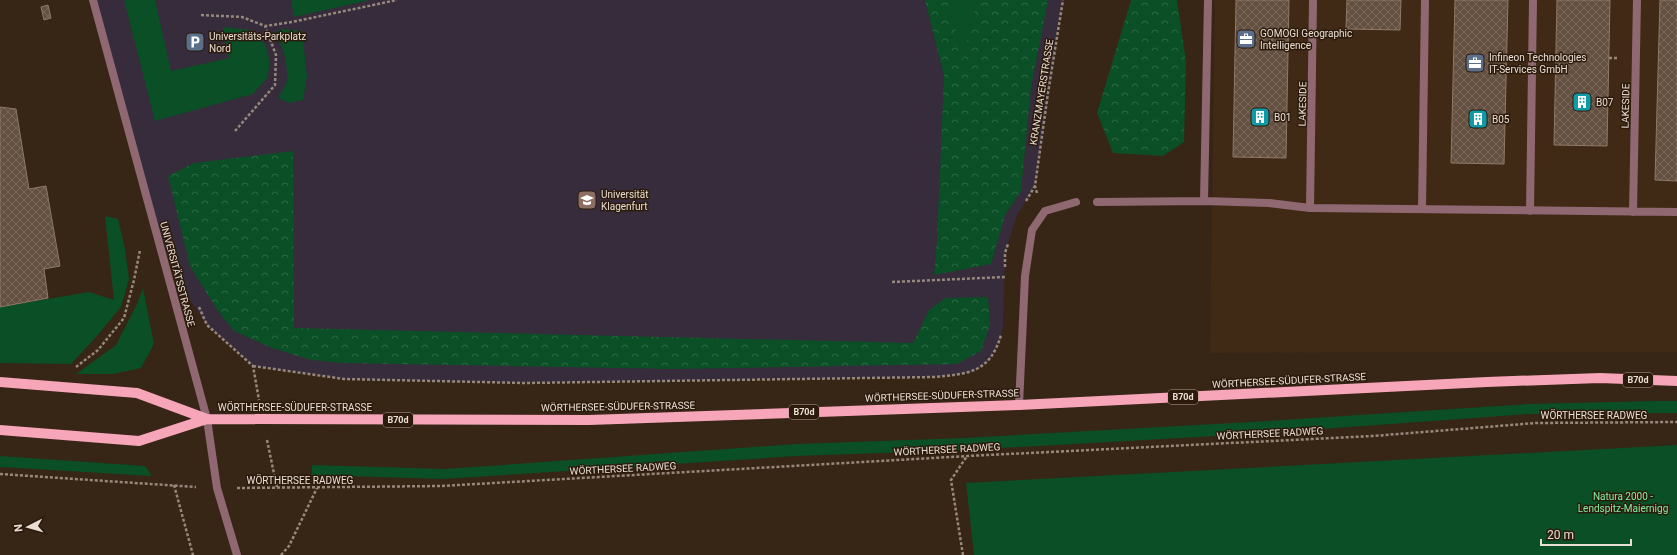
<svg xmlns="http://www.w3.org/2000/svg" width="1677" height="555" viewBox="0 0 1677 555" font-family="Roboto,sans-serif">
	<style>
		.built { fill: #402915 }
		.education { fill: #362c3c }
		.green { fill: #0a4f25 }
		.forest { fill: url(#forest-crowns) }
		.building { fill: url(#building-cross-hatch); stroke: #8f7968 }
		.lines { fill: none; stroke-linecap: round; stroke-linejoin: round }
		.path { stroke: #97887c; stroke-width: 2.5; stroke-dasharray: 3 2; stroke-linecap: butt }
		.lane { stroke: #8f6871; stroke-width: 8 }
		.street { stroke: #8f6871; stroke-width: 8 }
		.primary { stroke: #f7a6ba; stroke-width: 10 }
		.labels { text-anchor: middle; stroke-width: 3; stroke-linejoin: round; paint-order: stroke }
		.shield { fill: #2c1b0c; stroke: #b1a498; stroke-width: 1 }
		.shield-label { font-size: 9px; font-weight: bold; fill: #eaded4 }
		.poi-label { font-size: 10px; fill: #eaded4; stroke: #2c1b0c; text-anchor: start }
		.street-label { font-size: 10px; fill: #eaded4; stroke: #2c1b0c }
		.park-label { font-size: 10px; fill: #84eca0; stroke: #2c1b0c }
	</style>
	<defs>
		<pattern id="forest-crowns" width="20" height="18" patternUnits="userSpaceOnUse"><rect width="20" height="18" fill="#0a4f25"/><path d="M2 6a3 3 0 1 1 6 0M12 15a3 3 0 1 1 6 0" fill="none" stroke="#2e6844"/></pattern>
		<pattern id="building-cross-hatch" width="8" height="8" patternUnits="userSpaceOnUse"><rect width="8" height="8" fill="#645040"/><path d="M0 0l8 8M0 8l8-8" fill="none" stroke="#7a695b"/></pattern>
	</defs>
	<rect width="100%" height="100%" fill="#372516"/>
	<!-- built -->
	<path class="built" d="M1215 0H1677V352L1210 353Z"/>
	<!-- education -->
	<path class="education" d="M93 0H1063L1048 93 1035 186 1017 215 1005 253 1003 327 997 347 988 361 976 371 962 374 934 377 525 383 345 379 253 366 207 325 176 279 152 216Z"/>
	<!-- green -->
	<path class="green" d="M124 0H155L171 71 229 58 223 27 249 30 265 44 270 62 267 78 253 94 155 121Z
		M291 0H370L294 17Z
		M947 0H977L963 60Z
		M282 29 302 31 307 76 303 100 289 103 278 98C281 93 284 88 286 84 290 71 283 42 274 33Z
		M105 216 118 219 125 249 129 279 121 307 96 337 71 364 0 363V307L89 292 114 300Z
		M143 288 154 344 141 368 113 374H76L116 345 137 304Z
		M1654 401H1677V413L1529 414 1252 434 965 450 797 456 443 479 312 475V465L445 469 797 444 964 438 1251 422 1528 404Z
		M1677 445V555H974L966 483Z
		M0 456 145 466 152 476 0 467Z"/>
	<!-- forest -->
	<path class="forest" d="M925 0H947L963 59 977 0H1048L1031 87 1021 191 1005 215 991 264 934 275 937 241 944 76Z
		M1131 0H1177L1186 62 1184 142 1163 156 1113 153 1097 113Z
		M293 151 294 328 913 343 929 310 945 298 988 297 990 325 981 351 957 364 672 369 343 363 311 360 272 348 234 331 218 311 190 266 168 176 194 163Z"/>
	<!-- building -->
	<path class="building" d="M1236 0H1289L1286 158 1233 157Z
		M1347 0H1401L1400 30 1346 29Z
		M1455 0H1508L1504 164 1451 163Z
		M1557 0H1610L1607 146 1554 145Z
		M1660 0H1677V181L1655 180Z
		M48 5 51 18 44 20 41 7Z
		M0 107 16 109 29 189 46 186 60 266 44 269 48 298 0 307Z"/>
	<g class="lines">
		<!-- path -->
		<path class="path" d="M201 15 242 17 265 26 292 22 397 0
			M1609 58H1617
			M235 131 275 85 276 55 265 26
			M1037 193 1035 186 1048 93 1063 0
			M1026 201 1035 186
			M1005 267V253L1008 244
			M892 282 1005 277
			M199 307 207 325 253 366 259 400
			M253 366 344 379 525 383 934 377C968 374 990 373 1001 335
			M76 367 98 350 124 318 134 280 140 250
			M267 440 277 488
			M0 474 196 487
			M174 485 193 555
			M237 488 441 486 968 456 1373 436 1536 423 1677 422
			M281 555 289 546 317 488
			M963 555 951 480 967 456"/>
		<!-- lane -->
		<path class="lane" d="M1204 201 1208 0
			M1097 202 1204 201 1269 203 1310 208 1677 212
			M1310 208 1313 0
			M1422 209 1425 0
			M1530 211 1533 0
			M1633 212 1637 0
			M1019 405 1025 276 1032 230 1045 211 1076 202"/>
		<!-- street -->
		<path class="street" d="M93 0 207 419 217 488 237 555"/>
		<!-- primary -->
		<path class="primary" d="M0 382 137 393 207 419
			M0 430 139 441 207 419 589 420 1019 405 1487 382 1600 378 1677 381"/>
	</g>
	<!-- icons -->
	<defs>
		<g id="office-square" transform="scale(1)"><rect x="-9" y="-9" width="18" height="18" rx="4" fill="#5c6f8a" stroke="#2c1b0c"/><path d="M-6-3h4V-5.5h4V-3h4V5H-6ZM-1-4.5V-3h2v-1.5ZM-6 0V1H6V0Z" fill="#fff"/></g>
		<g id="parking-square" transform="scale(1)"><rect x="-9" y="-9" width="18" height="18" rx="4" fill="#5c6f8a" stroke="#2c1b0c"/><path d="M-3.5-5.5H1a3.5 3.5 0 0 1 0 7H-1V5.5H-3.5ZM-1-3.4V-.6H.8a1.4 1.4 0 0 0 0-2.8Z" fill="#fff"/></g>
		<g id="building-square" transform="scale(1)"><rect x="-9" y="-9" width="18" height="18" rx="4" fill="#0f9aa8" stroke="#2c1b0c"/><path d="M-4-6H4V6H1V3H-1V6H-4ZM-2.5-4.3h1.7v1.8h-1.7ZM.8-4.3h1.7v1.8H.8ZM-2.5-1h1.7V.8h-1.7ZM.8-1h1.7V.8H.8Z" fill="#fff"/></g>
		<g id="university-square" transform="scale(1)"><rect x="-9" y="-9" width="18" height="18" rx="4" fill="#8d6e63" stroke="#2c1b0c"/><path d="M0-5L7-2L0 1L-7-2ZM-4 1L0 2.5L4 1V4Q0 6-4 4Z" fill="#fff"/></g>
	</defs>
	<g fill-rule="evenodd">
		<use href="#office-square" x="1246" y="39"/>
		<use href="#parking-square" x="195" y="42"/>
		<use href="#office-square" x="1475" y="63"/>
		<use href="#building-square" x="1582" y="102"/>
		<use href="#building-square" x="1260" y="117"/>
		<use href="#building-square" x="1478" y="119"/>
		<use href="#university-square" x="587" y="200"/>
	</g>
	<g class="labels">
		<!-- shield labels -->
		<g class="shield">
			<rect x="1623" y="373" width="30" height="14" rx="3"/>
			<rect x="1168" y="390" width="30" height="14" rx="3"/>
			<rect x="789" y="405" width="30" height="14" rx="3"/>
			<rect x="383" y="413" width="30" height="14" rx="3"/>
		</g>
		<g class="shield-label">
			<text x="1638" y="383">B70d</text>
			<text x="1183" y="400">B70d</text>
			<text x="804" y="415">B70d</text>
			<text x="398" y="423">B70d</text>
		</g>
		<!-- poi labels -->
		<g class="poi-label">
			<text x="1260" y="37">GOMOGI Geographic<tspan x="1260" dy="12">Intelligence</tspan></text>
			<text x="209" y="40">Universitäts-Parkplatz<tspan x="209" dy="12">Nord</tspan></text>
			<text x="1489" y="61">Infineon Technologies<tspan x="1489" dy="12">IT-Services GmbH</tspan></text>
			<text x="1596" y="106">B07</text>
			<text x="1274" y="121">B01</text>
			<text x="1492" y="123">B05</text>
			<text x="601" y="198">Universität<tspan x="601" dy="12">Klagenfurt</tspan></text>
		</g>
		<!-- street labels -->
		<g class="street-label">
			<text transform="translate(1041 92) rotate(-81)" y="4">KRANZMAYERSTRASSE</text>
			<text transform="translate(1302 104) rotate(-89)" y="4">LAKESIDE</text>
			<text transform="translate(1625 106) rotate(-89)" y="4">LAKESIDE</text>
			<text transform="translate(178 274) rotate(75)" y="4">UNIVERSITÄTSSTRASSE</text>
			<text transform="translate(1289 380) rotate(-3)" y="4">WÖRTHERSEE-SÜDUFER-STRASSE</text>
			<text transform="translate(942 395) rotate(-2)" y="4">WÖRTHERSEE-SÜDUFER-STRASSE</text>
			<text transform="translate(618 406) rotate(-1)" y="4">WÖRTHERSEE-SÜDUFER-STRASSE</text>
			<text x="295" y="411">WÖRTHERSEE-SÜDUFER-STRASSE</text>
			<text x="1594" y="419">WÖRTHERSEE RADWEG</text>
			<text transform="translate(1270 433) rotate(-3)" y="4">WÖRTHERSEE RADWEG</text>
			<text transform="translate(947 449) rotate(-3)" y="4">WÖRTHERSEE RADWEG</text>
			<text transform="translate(623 468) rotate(-3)" y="4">WÖRTHERSEE RADWEG</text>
			<text x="300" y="484">WÖRTHERSEE RADWEG</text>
		</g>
		<!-- park labels -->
		<g class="park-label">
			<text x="1623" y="500">Natura 2000 -<tspan x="1623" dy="12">Lendspitz-Maiernigg</tspan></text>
		</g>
	</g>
	<!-- north arrow -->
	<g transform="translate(28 527) rotate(264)" stroke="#2c1b0c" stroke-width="3" paint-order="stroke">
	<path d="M0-3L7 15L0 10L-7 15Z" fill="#eaded4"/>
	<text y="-6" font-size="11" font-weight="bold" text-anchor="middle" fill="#eaded4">N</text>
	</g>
	<!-- scale -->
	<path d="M1541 539v6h90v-6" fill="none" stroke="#eaded4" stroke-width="2"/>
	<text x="1547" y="539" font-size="12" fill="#eaded4" stroke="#2c1b0c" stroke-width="3" paint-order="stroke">20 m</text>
</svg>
